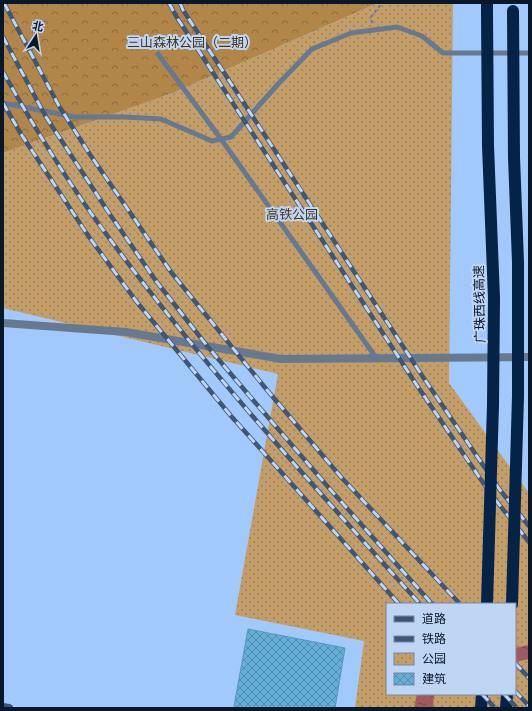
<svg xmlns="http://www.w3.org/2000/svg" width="532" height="711" viewBox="0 0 532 711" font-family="'Space Grotesk','Noto Sans SC',sans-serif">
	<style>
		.forest { fill: url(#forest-crowns) }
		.park { fill: url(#park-dots); fill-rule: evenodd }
		.water { fill: url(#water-ripples) }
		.building { fill: url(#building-cross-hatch); stroke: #5896b9 }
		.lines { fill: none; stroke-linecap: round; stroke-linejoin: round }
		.path { stroke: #5e7a9f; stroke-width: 2; stroke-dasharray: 3 3; stroke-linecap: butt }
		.service { stroke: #677991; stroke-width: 5 }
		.minor { stroke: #677991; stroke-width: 8 }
		.secondary { stroke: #3a5476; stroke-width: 8 }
		.motorway { stroke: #052347; stroke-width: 12 }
		.rail-casing { stroke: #3f5674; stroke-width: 4.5 }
		.rail { stroke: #bed5f4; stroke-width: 3; stroke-dasharray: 9; stroke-linecap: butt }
		.motorway-bridge { stroke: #052347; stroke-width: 12 }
		.labels { text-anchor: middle; stroke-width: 4; stroke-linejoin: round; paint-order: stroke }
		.park-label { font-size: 13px; fill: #473418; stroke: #bed5f4 }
		.street-label { font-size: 13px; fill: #09172a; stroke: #bed5f4 }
	</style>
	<defs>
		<pattern id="forest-crowns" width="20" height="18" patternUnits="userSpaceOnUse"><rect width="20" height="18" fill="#b18648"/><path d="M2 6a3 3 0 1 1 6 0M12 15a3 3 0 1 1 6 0" fill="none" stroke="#8e6d3c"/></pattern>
		<pattern id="park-dots" width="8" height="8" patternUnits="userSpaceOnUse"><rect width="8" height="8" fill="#c39e69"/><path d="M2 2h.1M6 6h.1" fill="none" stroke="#9d8057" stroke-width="1.8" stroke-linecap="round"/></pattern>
		<pattern id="water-ripples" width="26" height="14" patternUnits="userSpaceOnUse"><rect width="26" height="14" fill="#a1585e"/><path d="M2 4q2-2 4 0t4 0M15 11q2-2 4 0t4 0" fill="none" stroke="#81484e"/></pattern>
		<pattern id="building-cross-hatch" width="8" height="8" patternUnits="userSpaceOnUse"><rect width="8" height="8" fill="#65aed8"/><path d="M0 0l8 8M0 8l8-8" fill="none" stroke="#518daf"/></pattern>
	</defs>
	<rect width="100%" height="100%" fill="#a2c9fc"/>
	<!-- forest -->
	<path class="forest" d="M3 3H378L173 93 3 153Z"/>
	<!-- park -->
	<path class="park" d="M378 3H453L449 383 529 493V708H355L364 641 235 615 278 374 3 308V153L173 93ZM387 604H515V694H387Z"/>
	<!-- water -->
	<path class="water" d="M529 645V659L515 662V648Z
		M417 694H434L433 708H414Z"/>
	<!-- building -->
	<path class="building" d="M248 629 345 648 335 708H246L234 706Z"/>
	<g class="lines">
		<!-- path -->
		<path class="path" d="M372 23 371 17 382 3"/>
		<!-- service -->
		<path class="service" d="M158 54 221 139 377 359
			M3 103 75 117H124L161 119 212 141 231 137 279 83 312 49 351 33 397 27 422 36 443 53H529"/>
		<!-- minor -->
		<path class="minor" d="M3 323 126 332 281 359 529 357"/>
		<!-- secondary -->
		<path class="secondary" d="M3 707 9 708"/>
		<!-- motorway -->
		<path class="motorway" d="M487 3V13
			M481 708 482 694
			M506 708 507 694"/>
		<!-- rail casing -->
		<g class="rail-casing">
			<path id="rail" d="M4 3 59 106 89 153 171 272 267 390 341 477 460 604
				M169 3 176 16 416 384 490 493 529 542
				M180 3 183 10 423 377 500 490 529 526
				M3 37 46 117 109 213 156 281 208 347 253 400 329 488 432 604
				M3 72C33 125 65 178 101 227 198 360 310 482 420 604
				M3 103 21 134 89 237 136 301 231 416 399 604
				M515 663 529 678
				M515 691 529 706
				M482 694 495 708
				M504 694 517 708"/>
		</g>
		<!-- rail -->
		<use href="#rail" class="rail"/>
		<!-- motorway-bridge -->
		<path class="motorway-bridge" d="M487 604 493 405 494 298 488 146 487 13
			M512 604 518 396V262L514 157 513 11"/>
	</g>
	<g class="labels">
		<!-- park labels -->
		<g class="park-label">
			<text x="192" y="47">三山森林公园（二期）</text>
			<text x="292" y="219">高铁公园</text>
		</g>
		<!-- street labels -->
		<g class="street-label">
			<text transform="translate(479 304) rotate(-91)" y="5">广珠西线高速</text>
		</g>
	</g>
	<!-- border -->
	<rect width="532" height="711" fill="none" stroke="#09172a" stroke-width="8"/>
	<!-- legend -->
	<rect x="386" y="603" width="130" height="92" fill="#bed5f4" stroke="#7689a3"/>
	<rect x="394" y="616" width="20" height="6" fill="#3a5476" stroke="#7689a3"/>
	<text x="422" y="623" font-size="12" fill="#09172a">道路</text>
	<rect x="394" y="636" width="20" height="6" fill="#3f5674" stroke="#7689a3"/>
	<text x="422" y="643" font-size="12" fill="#09172a">铁路</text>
	<rect x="394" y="653" width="20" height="12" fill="url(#park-dots)" stroke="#7689a3"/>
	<text x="422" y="663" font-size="12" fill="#09172a">公园</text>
	<rect x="394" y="673" width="20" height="12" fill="url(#building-cross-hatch)" stroke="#7689a3"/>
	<text x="422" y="683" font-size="12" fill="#09172a">建筑</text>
	<!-- north arrow -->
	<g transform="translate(36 36) rotate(12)" stroke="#bed5f4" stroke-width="3" paint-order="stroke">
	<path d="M0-3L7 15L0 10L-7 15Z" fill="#09172a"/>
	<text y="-6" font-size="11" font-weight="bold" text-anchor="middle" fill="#09172a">北</text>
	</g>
</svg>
